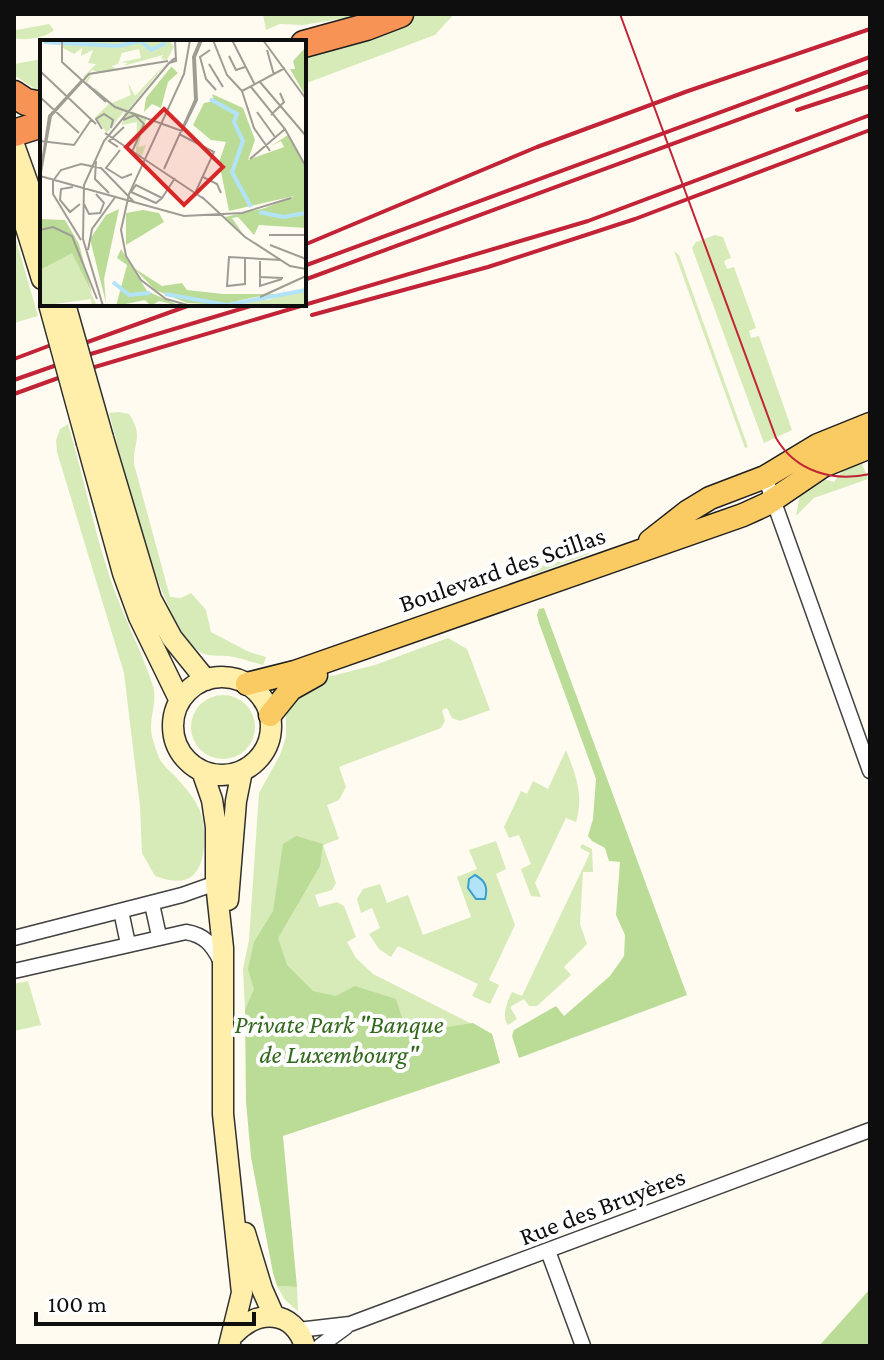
<svg xmlns="http://www.w3.org/2000/svg" width="884" height="1360" viewBox="0 0 884 1360" font-family="'Crimson Pro',serif">
	<style>
		.green { fill: #d6ebb8 }
		.forest { fill: #bbdc97 }
		.water { fill: #b3e3f8; stroke: #389fd0; stroke-width: 2 }
		.lines { fill: none; stroke-linecap: round; stroke-linejoin: round }
		.street-casing { stroke: #414141; stroke-width: 17 }
		.secondary-casing { stroke: #303030; stroke-width: 23 }
		.primary-casing { stroke: #1f1f1f; stroke-width: 25 }
		.highway-casing { stroke: #1f1f1f; stroke-width: 29 }
		.street { stroke: #fff; stroke-width: 14 }
		.secondary { stroke: #ffefab; stroke-width: 20 }
		.primary { stroke: #fbcb63; stroke-width: 22 }
		.highway { stroke: #f79355; stroke-width: 26 }
		.tram { stroke: #c22336; stroke-width: 2 }
		.rail { stroke: #c22336; stroke-width: 4 }
		.secondary-bridge-casing { stroke: #303030; stroke-width: 23; stroke-linecap: butt }
		.secondary-bridge { stroke: #ffefab; stroke-width: 20 }
		.labels { text-anchor: middle; stroke-width: 8; stroke-linejoin: round; paint-order: stroke }
		.street-label { font-size: 26px; fill: #0e0e0e; stroke: #fff }
		.park-label { font-size: 26px; font-style: italic; fill: #32681d; stroke: #fff }
		.inset-river { fill: none; stroke: #b3e3f8; stroke-width: 4 }
		.inset-road { fill: none; stroke: #9f9c96; stroke-width: 2 }
		.view { fill: #d62828; fill-opacity: 0.15; stroke: #d62828; stroke-width: 4 }
		.inset-edge { fill: none; stroke: #0e0e0e; stroke-width: 4 }
	</style>
	<rect width="100%" height="100%" fill="#fffbf0"/>
	<!-- green -->
	<path class="green" d="M263 14H370L303 25 280 24 266 30Z
		M415 14H454L435 35 304 84V52Z
		M14 22 16 30 49 24 54 30C46 38 25 41 14 38Z
		M42 59V98L38 91 14 75V64Z
		M14 233 38 316 14 323Z
		M715 235 723 237 731 258 724 261 727 269 734 267 756 328 749 331 751 338 759 336 792 430 764 443 692 248 696 242Z
		M674 251 679 255 748 447 745 448Z
		M119 412 129 414C144 436 133 442 134 464L170 597 181 598 191 593 206 610 211 632 249 652 266 657 263 665C251 662 238 657 227 656 218 655 210 657 202 653 160 630 123 462 109 413Z
		M68 424C83 474 93 527 110 578 122 614 141 649 153 686 157 700 151 713 151 728 151 737 156 749 159 758 163 765 169 771 175 776 197 801 206 812 204 846 201 880 184 887 155 876L142 853 140 806 124 673 57 452 56 440 60 429Z
		M860 458 868 479 814 498 796 516 800 495 817 477 834 482 847 465Z
		M580 531 589 554 531 575C541 543 557 548 580 531Z
		M448 638 467 649 490 710 460 721 452 718 447 708 442 710 445 721 441 728 339 767 346 787 339 800 327 805 339 839 323 845 336 883 332 890 315 895 319 907 337 902 344 906 356 937 347 942 356 958 373 974 492 1034 500 1063 254 990 245 1009 243 969 249 940 259 793 280 755 286 737V715L289 704 324 678 375 665Z
		M191 727a32 32 0 1 1 64 0a32 32 0 1 1-64 0Z
		M566 750C576 775 584 796 576 822L566 818 535 883 541 897 531 896 521 869 531 864 519 835 509 838 504 827 521 791 527 794 533 781 548 789Z
		M496 841 506 869 496 874 515 925 489 980 499 985 490 1004 472 996 478 984 398 946 391 957 379 949 369 934 380 928 372 908 361 913 357 899 363 889 380 884 387 903 408 895 423 935 471 917 457 877 477 869 469 850Z
		M582 844 592 849 593 872H583L580 924 587 944 564 967 571 975 537 1006H529L524 999 510 1007 517 1019 508 1025C501 1016 507 1002 512 992L522 996 590 853 580 848Z
		M28 981 41 1025 14 1031V984Z
		M277 1286 297 1287 298 1311 285 1300Z"/>
	<!-- forest -->
	<path class="forest" d="M544 608 687 995 519 1058 512 1036 514 1030 556 1006 564 1016 610 976 624 956 625 935 616 915 620 862 609 861 605 848 592 841 588 836 593 819 596 779 539 623 537 615 539 609Z
		M296 836 323 844 320 866 278 938 287 965 313 991 336 996 355 986 396 999 407 1033 473 1023 492 1034 500 1063 283 1136 297 1287 277 1286 273 1273 251 1157 246 1102 245 1009 254 989 248 969 254 942 273 911 283 844Z
		M870 1289V1346H819Z"/>
	<!-- water -->
	<path class="water" d="M475 875C486 881 488 888 485 899H476L468 888 469 879Z"/>
	<g class="lines">
		<!-- street casing -->
		<g class="street-casing">
			<path id="street" d="M765 477 870 771
				M152 904 159 936
				M121 911 128 944
				M14 938 182 895 216 883
				M14 971 186 932C204 935 212 944 220 960
				M548 1251 583 1346
				M298 1330 350 1324 870 1130
				M320 1346 346 1327"/>
		</g>
		<!-- secondary casing -->
		<g class="secondary-casing">
			<path id="secondary" d="M14 145 42 223
				M14 189 42 279
				M103 438 151 599 172 638 206 680
				M87 443 123 573 139 617 180 701
				M173 726a49 49 0 1 1 98 0a49 49 0 1 1-98 0Z
				M202 771 212 800 216 827V883L223 948V1114L242 1293 229 1346
				M228 900 236 801 242 771
				M245 1233 262 1289 274 1316
				M234 1334C258 1309 293 1309 305 1346"/>
		</g>
		<!-- primary casing -->
		<g class="primary-casing">
			<path id="primary" d="M650 541 687 512 710 498 765 477 818 445 870 424
				M247 684 295 672 743 515 767 504 823 466 870 447
				M270 715 291 689 316 675"/>
		</g>
		<!-- highway casing -->
		<g class="highway-casing">
			<path id="highway" d="M304 44 366 27 400 14
				M14 94 26 102 42 105
				M14 133 42 124"/>
		</g>
		<!-- street -->
		<use href="#street" class="street"/>
		<!-- secondary -->
		<use href="#secondary" class="secondary"/>
		<!-- primary -->
		<use href="#primary" class="primary"/>
		<!-- highway -->
		<use href="#highway" class="highway"/>
		<!-- tram -->
		<path class="tram" d="M620 14 776 438C796 472 833 482 870 474"/>
		<!-- rail -->
		<path class="rail" d="M797 110 870 86
			M304 245 537 147 688 91 870 29
			M304 266 870 57
			M304 280 870 71
			M312 315 488 267 635 219 870 130
			M57 353 193 304
			M14 359 67 339
			M14 380 74 359 257 304
			M14 394 61 377 588 221 870 115"/>
		<!-- secondary-bridge casing -->
		<g class="secondary-bridge-casing">
			<path id="secondary-bridge" d="M49 304 87 443
				M65 304 103 438"/>
		</g>
		<!-- secondary-bridge -->
		<use href="#secondary-bridge" class="secondary-bridge"/>
	</g>
	<g class="labels">
		<!-- street labels -->
		<g class="street-label">
			<text transform="translate(502 569) rotate(-19)" y="9">Boulevard des Scillas</text>
			<text transform="translate(602 1206) rotate(-21)" y="9">Rue des Bruyères</text>
		</g>
		<!-- park labels -->
		<g class="park-label">
			<text x="339" y="1033">Private Park "Banque<tspan x="339" dy="30">de Luxembourg"</tspan></text>
		</g>
	</g>
	<!-- overview -->
	<g transform="translate(40 40)">
		<rect width="266" height="266" fill="#fffbf0"/>
		<path d="M23 0H129L134 7 127 20 121 19 123 15 83 26 88 23 81 22 101 18 99 9 82 13 78 24 71 26 80 30 52 34 47 43 45 39 46 40 50 35 52 34 57 32 52 30 45 38 43 37 56 24 48 23 53 10 41 16 42 8 34 14 23 8ZM127 22 88 70 107 77 98 107 106 105 102 116 96 113 97 82 82 85 85 70 67 93 55 77 69 64 57 53 54 47 72 63 91 55 88 43 95 56ZM32 212 57 266H52L51 259 0 266V230ZM244 249 245 255 266 250V266H212L197 261 228 260 243 255Z" fill="#d6ebb8"/>
		<path d="M266 7V57L250 29H255L253 21ZM142 26 132 27 138 33 128 42 121 68 112 64 104 72 106 58 131 27ZM172 54 203 68 215 100 208 120 244 107 241 101 231 106 248 95 266 129V188L219 185 214 195 198 177 192 178 203 194 185 177 225 168 254 156 189 171 179 122 186 102 171 100 153 85 164 63 174 61ZM79 169 64 239 66 263 50 199 66 175ZM103 170 119 173 124 182 86 205V173ZM0 179 25 180 39 204 52 254 32 213 0 230ZM81 209 107 251 140 266 119 261 111 266 105 260 76 266 87 225 77 218ZM94 228 122 246 142 243 147 250 183 254H234L223 261 221 256 197 261 212 266 147 263 115 250Z" fill="#bbdc97"/>
		<path class="inset-river" d="M4 2 78 6 101 1 111 10 126 3M170 59 197 74 194 82 203 101 192 132 211 167M219 172 243 177 266 173M73 242 89 255 110 253M125 254 187 265 266 250"/>
		<path class="inset-road" d="M22 0V22L66 62M150 0 144 34 89 154 81 190 86 216 101 240 126 259 151 266M173 0 187 35 202 51M192 0 215 45M223 0 266 59M170 10 160 17 166 39 176 50M227 10 234 35M189 16 196 30 205 27M135 18 129 23 136 21 135 0M169 24 183 47M0 31 56 84M220 42 266 96M211 47 245 89 266 127M202 51 214 88 230 111M202 51 245 28M0 57 39 93M217 72 235 97M231 75 244 62 240 53M83 80 95 75 104 84 92 112M62 89 56 79 64 74 73 80 71 88M65 93 164 159M139 94 174 112 156 151M0 101 34 105 51 80M78 107 69 101 84 87M80 110 66 128 82 138 92 134M210 119 245 89M56 121 55 139 69 153M124 129 155 60 153 17 160 0M0 136 144 176 202 173 251 158M0 136 9 76 42 40 75 67 142 91 157 60 155 17 162 0M163 137 177 144 181 153M0 138 11 76 49 34 128 21M33 147 21 149 20 160 30 172 40 164M162 157 205 197 250 226 266 229M122 158 96 145 91 152 116 163 122 158 135 138M44 164 49 174 60 173 64 163 56 154M0 190 13 187 32 196 57 259M229 195H266M41 200 13 154V141L21 130 41 124 61 128 94 162M230 205 266 219M48 210 52 189 76 156M205 219V244L187 246 189 217 241 220M220 221V246L242 239M219 237 243 238M220 257 266 236M63 266 43 199 44 145 64 101 129 23"/>
		<path class="view" d="M124 69 183 127 144 165 86 107Z"/>
		<rect width="266" height="266" class="inset-edge"/>
	</g>
	<!-- border -->
	<rect width="884" height="1360" fill="none" stroke="#0e0e0e" stroke-width="32"/>
	<!-- scale -->
	<path d="M36 1312v12h218v-12" fill="none" stroke="#0e0e0e" stroke-width="4"/>
	<text x="48" y="1312" font-size="24" fill="#0e0e0e" stroke="#ffffff" stroke-width="6" paint-order="stroke">100 m</text>
</svg>
